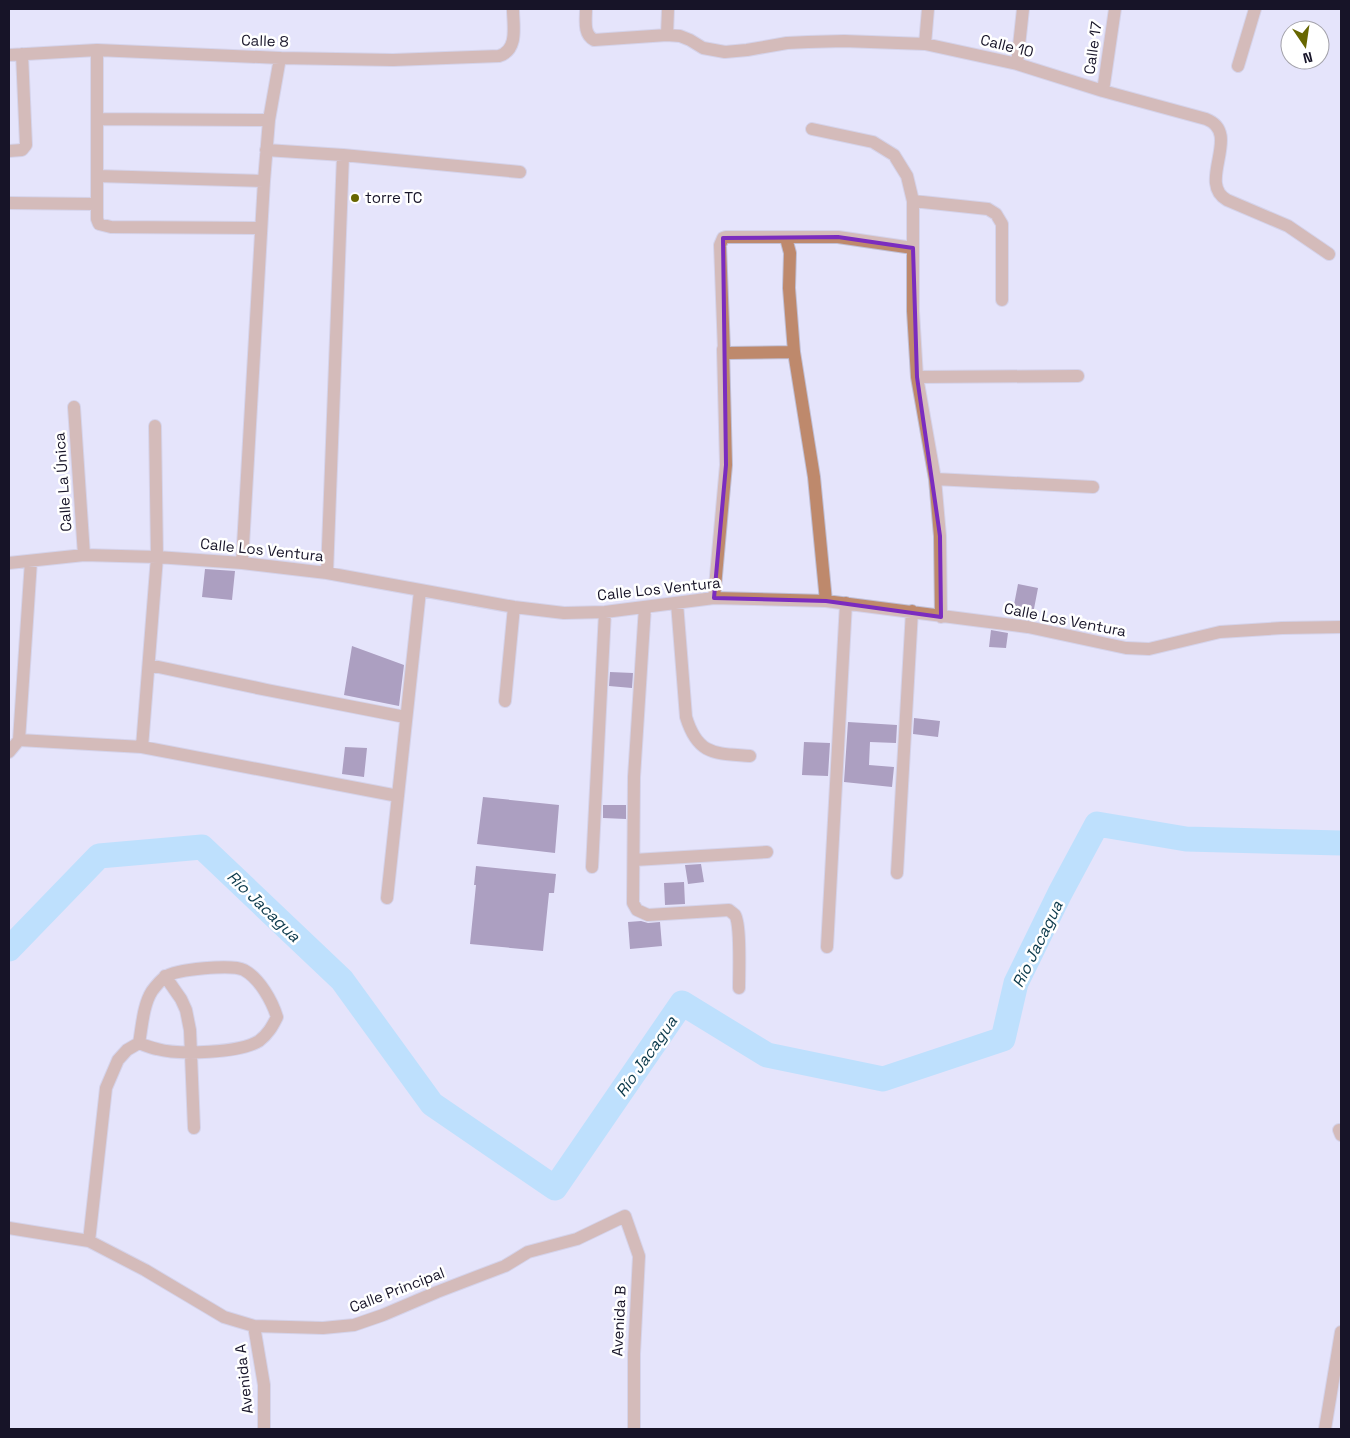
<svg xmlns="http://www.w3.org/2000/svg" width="1350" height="1438" viewBox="0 0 1350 1438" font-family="'Space Grotesk',sans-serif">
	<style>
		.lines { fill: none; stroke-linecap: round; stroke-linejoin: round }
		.river { stroke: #8fdbfe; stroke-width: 25 }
		.building { fill: #664c7b }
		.minor-casing { stroke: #c0bfd5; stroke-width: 14 }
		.minor { stroke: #be896c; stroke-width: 12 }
		.marked { fill: none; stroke: #7b2cbf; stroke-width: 4; stroke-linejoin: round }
		.poi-dot { fill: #676600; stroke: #fff; stroke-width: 2 }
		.labels { text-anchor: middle; stroke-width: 5; stroke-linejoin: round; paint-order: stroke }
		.street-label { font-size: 15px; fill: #171428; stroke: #fff }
		.poi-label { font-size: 15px; fill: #171428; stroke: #fff; text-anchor: start }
		.water-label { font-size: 16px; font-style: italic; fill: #0b394b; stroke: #fff }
	</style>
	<rect width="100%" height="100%" fill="#e5e4fb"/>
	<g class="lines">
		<!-- river -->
		<path class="river" d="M9 949 99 856 202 847 342 980 432 1104 555 1188 682 1003 767 1055 883 1079 1003 1039 1016 983 1060 893 1097 824 1186 839 1341 843"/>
	</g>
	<!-- building -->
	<path class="building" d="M205 569 235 571 232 600 202 597Z
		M1018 584 1038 588 1033 614 1013 610Z
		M991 630 1008 633 1006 648 989 647Z
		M352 646 404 665 399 706 344 695Z
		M610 672 633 673 632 688 609 686Z
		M914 718 940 721 938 737 913 734Z
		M848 722 897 725 896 743 870 742 869 765 894 767 892 787 844 782Z
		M804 742 830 743 828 776 802 775Z
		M345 747 367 748 364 777 342 774Z
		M483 797 559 805 555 853 477 844Z
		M603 805H626V819L603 818Z
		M701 864 704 882 688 884 685 865Z
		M476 866 556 874 554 893H549L543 951 470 944 476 885H474Z
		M684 882 685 904 665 905 664 883Z
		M641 921 648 923 660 922 662 946 630 949 628 922Z"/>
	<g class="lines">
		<!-- minor casing -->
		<g class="minor-casing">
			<path id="minor" d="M586 9C586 20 583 34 594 40L667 35 680 36 690 40 703 48 725 52 747 50 787 43 808 42 844 41 925 44 1017 64 1103 91 1206 119C1243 133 1196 183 1227 200L1288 226 1329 254
				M667 35 668 9
				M925 44 928 9
				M97 50V219L99 224 111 227 260 228
				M9 55 97 50 280 58 393 60 499 56C519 50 513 25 513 9
				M1017 64 1023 9
				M1238 66 1255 9
				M1103 91 1115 9
				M97 119 269 120
				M812 129 873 142 894 155 907 176 913 201V311L917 377 935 479 940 536 941 617
				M266 150 343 155 520 172
				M9 151 22 150 26 145 22 54
				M98 176 264 181
				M913 201 988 209 996 214 1002 224V300
				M9 203 97 204
				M786 238 790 253 789 288 794 352 814 477 826 601
				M794 352 728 353 724 351 720 245 723 238 726 237H838L913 248
				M917 377 1078 376
				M74 407 84 555
				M935 479 1093 487
				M9 563 84 555 157 557 242 563 327 573 514 607 564 613 605 612 714 598 826 601 1028 627 1126 648 1149 649 1220 632 1282 628 1341 627
				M242 563 264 181 269 120 280 58
				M327 573 343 155
				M714 598 726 465 723 349
				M677 603 686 717C698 756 715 753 750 756
				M645 607 634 777 633 903 637 910 648 915 729 910C730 911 734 914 735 915 741 925 739 974 739 988
				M149 665 267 690 405 717
				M505 701 514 607
				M19 740 142 747 398 796
				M142 747 157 557 155 426
				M9 752 19 740 31 561
				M634 860 767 852
				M592 867 605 612
				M897 873 912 611
				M387 898 420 591
				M827 947 846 603
				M165 976 181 999 186 1010 190 1030 194 1128
				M1339 1130 1341 1135
				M9 1228 89 1241 145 1270 224 1317 254 1326 323 1328 354 1325 383 1315 437 1292 505 1266 528 1252 577 1239 625 1216 639 1256 634 1354V1429
				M89 1241 106 1088 118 1060 127 1050 139 1043C144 1045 151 1048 157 1049 179 1055 240 1053 259 1041 268 1034 272 1027 277 1017 272 1001 260 979 244 970 232 964 176 969 165 977 161 980 155 987 152 991 143 1005 142 1027 139 1043
				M254 1326 264 1385V1429
				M1325 1429 1341 1332"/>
		</g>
		<!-- minor -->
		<use href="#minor" class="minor"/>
	</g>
	<!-- marked area -->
	<path d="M0 0H1350V1438H0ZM838 237 913 248 917 377 940 536 941 617 826 601 714 598 726 465 723 238Z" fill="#e5e4fb" fill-opacity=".55" fill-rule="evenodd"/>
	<path class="marked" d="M838 237 913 248 917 377 940 536 941 617 826 601 714 598 726 465 723 238Z"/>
	<!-- markers -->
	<circle class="poi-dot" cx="355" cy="198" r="5"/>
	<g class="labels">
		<!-- street labels -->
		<g class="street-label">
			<text transform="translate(265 41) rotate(2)" y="5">Calle 8</text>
			<text transform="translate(1007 46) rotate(14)" y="5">Calle 10</text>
			<text transform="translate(1093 48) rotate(-82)" y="5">Calle 17</text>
			<text transform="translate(63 482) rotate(-94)" y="5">Calle La Única</text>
			<text transform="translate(262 550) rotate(6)" y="5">Calle Los Ventura</text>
			<text transform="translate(659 589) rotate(-6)" y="5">Calle Los Ventura</text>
			<text transform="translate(1065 620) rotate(11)" y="5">Calle Los Ventura</text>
			<text transform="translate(397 1290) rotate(-21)" y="5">Calle Principal</text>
			<text transform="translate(619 1321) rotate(-87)" y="5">Avenida B</text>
			<text transform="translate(244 1379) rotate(-96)" y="5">Avenida A</text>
		</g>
		<!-- poi labels -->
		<g class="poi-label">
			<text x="365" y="203">torre TC</text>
		</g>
		<!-- water labels -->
		<g class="water-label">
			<text transform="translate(264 906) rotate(44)" y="6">Río Jacagua</text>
			<text transform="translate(1037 944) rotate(-64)" y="6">Río Jacagua</text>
			<text transform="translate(646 1056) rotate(-55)" y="6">Río Jacagua</text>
		</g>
	</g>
	<!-- border -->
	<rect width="1350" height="1438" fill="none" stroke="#171428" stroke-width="20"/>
	<!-- north arrow -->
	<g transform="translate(1305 45) rotate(167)"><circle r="24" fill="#ffffff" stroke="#a2a1a9"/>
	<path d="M0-4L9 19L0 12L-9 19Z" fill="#676600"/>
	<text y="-8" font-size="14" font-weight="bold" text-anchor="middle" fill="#171428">N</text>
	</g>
</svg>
